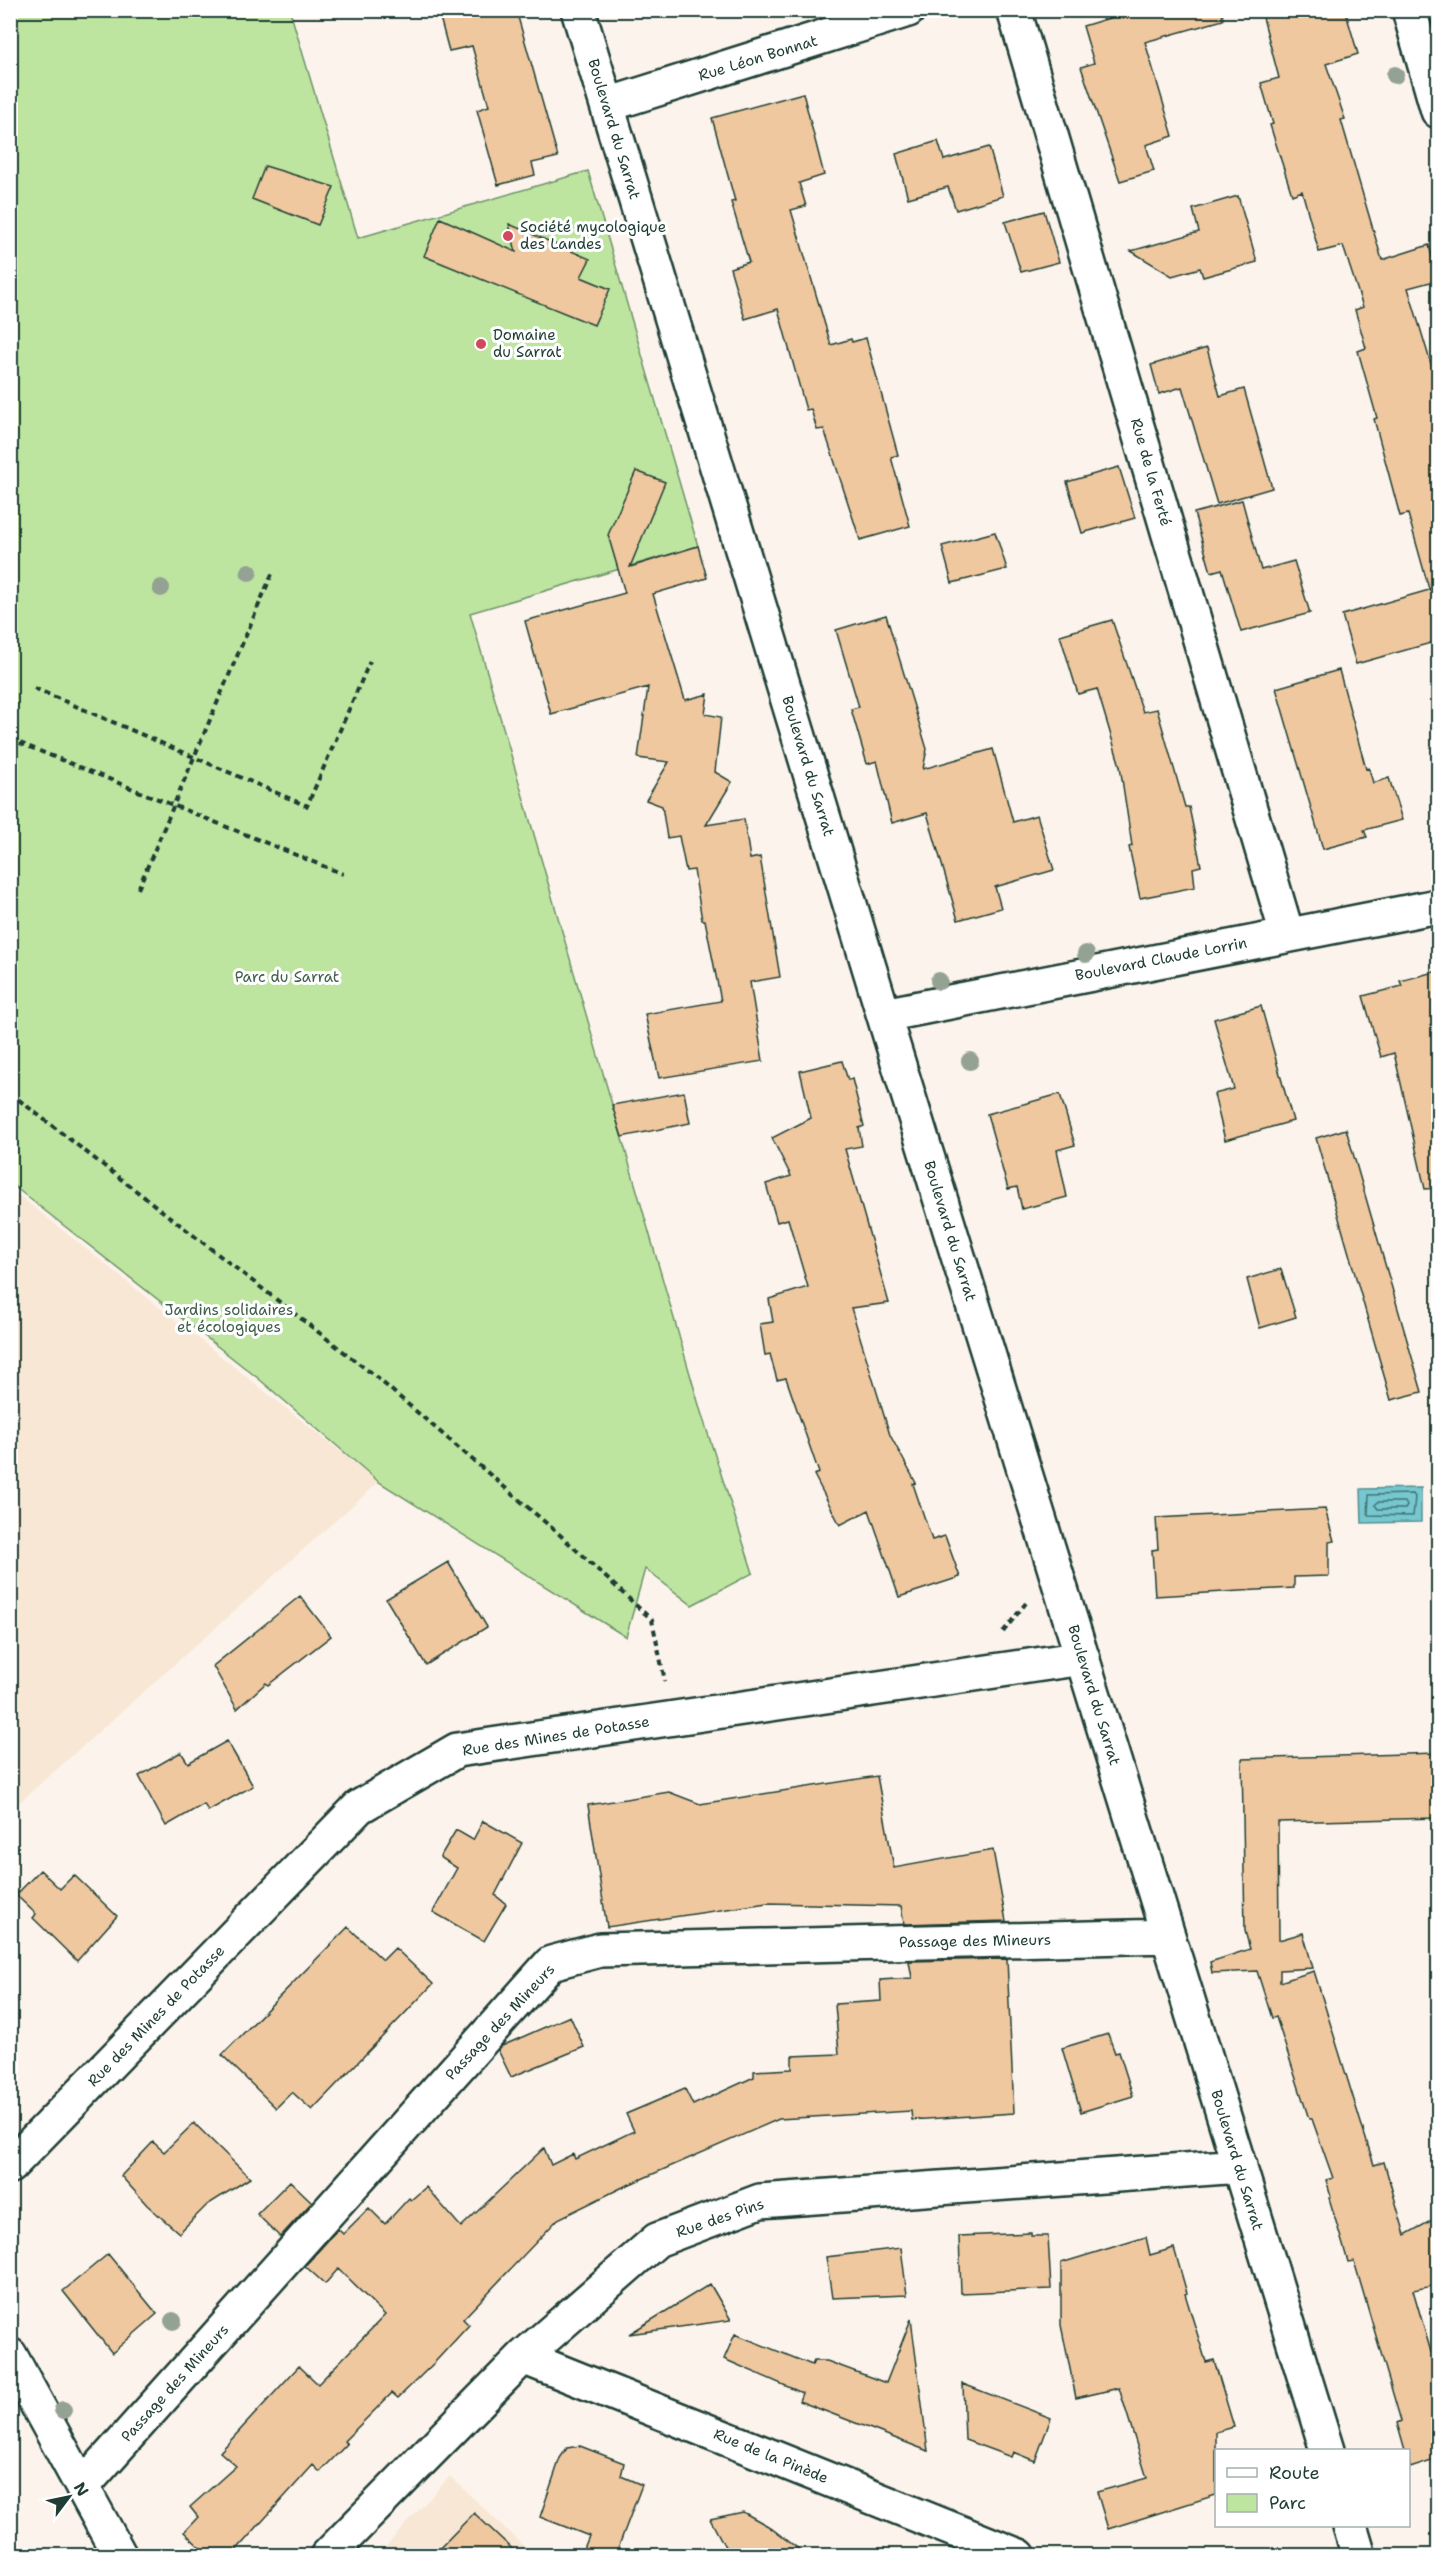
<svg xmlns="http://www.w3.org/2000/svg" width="1449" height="2566" viewBox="0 0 1449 2566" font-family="'Shantell Sans',sans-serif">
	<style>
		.built { fill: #f8e7d5 }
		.green { fill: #bee5a0; stroke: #6e916a; stroke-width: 1.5 }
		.water { fill: #76c7d0; stroke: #539092; stroke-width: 1.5 }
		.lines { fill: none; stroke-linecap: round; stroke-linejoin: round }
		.shore { stroke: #427472; stroke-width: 1.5 }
		.building { fill: #f0c89f; stroke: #1f3d34; stroke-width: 1.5 }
		.minor-casing { stroke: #1f3d34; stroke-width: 38 }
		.tertiary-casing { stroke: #1f3d34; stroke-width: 38 }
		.path { stroke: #1f3d34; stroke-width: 4; stroke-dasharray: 6 4.5; stroke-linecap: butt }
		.minor { stroke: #fff; stroke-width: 33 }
		.tertiary { stroke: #fff; stroke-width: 33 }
		.tree { fill: #94a293 }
		.poi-dot { fill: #d1495b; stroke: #fff; stroke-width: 2 }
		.labels { text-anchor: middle; stroke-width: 6; stroke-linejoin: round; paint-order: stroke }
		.street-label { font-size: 15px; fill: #1f3d34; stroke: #fff }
		.poi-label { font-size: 15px; fill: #1f3d34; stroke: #fff; text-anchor: start }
		.park-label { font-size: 15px; fill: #3f5f4a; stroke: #fff }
	</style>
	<rect width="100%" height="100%" fill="#fcf4ec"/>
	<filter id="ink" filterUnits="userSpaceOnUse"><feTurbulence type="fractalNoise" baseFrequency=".0167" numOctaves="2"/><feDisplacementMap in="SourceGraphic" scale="12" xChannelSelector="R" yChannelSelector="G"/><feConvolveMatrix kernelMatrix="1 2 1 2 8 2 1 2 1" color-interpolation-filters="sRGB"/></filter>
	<g filter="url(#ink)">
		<!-- built -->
		<path class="built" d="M11 1189 379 1482 11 1810H10Z
			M450 2476 533 2555 377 2556Z"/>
		<!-- green -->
		<path class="green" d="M11 11H290L358 238 588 171 698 546 470 613 701 1412 753 1573 692 1605 645 1569 626 1637 379 1482 259 1379 11 1184Z"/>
		<!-- water -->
		<path class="water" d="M1421 1488V1522L1362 1523 1361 1489Z"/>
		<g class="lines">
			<!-- shore -->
			<path class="shore" d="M1413 1494 1415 1497 1413 1516 1368 1515 1369 1495Z
				M1378 1502H1405L1407 1506 1405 1509H1378L1375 1505Z"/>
		</g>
		<!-- building -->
		<path class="building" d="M438 10H516L558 157 532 163 535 175 498 185 477 110 489 106 472 46 449 51Z
			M1136 10H1222L1223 20 1145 42 1173 136 1146 145 1154 171 1120 181 1081 67 1094 63 1083 26Z
			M1261 10H1345L1358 54 1326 64 1345 119 1341 120 1382 260 1429 245 1438 280 1408 288 1438 387V641L1356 664 1342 615 1436 588 1429 589 1408 514 1400 516 1374 419 1377 418 1358 351 1366 348 1355 310 1363 307 1343 246 1319 252 1302 191 1292 195 1270 125 1273 124 1261 83 1279 78Z
			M803 93 824 175 799 183 806 206 791 210 831 345 851 339 852 342 866 338 898 455 891 457 910 526 860 540 824 429 817 430 811 409 806 410 778 309 745 319 730 268 749 262 731 202 735 201 712 118Z
			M938 141 944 160 989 147 1003 196 956 210 948 187 908 198 896 154Z
			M265 166 334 187 318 225 252 199Z
			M1238 196 1257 262 1203 277 1200 268 1172 276 1131 251 1199 232 1193 209Z
			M1044 211 1059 262 1021 272 1005 222Z
			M440 218 516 252 509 224 590 259 581 277 610 289 594 325 424 256Z
			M1207 348 1220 396 1244 389 1272 488 1217 504 1182 387 1159 394 1151 365Z
			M1119 467 1135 518 1082 533 1067 482Z
			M636 471 665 482 630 567 698 546 707 578 653 594 685 700 708 694 705 714 721 717 715 772 732 782 706 825 744 819 750 859 760 857 780 977 750 982 763 1061 659 1078 645 1014 721 1001 705 920H702L694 870 686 871 679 836 667 838 662 806 646 800 669 762 638 758 648 687 551 714 525 621 625 593 608 535Z
			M1242 500 1261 570 1294 561 1310 613 1241 632 1222 569 1211 572 1194 513Z
			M995 532 1007 569 952 583 942 546Z
			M886 615 927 749 923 769 993 749 1013 822 1037 815 1054 870 995 887 1001 908 958 920 927 813 892 823 877 761 867 764 851 709 859 707 836 630Z
			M1112 620 1143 712 1157 709 1185 807H1189L1201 866 1193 868 1195 887 1140 898 1129 847 1132 846 1120 766 1097 689 1078 694 1060 635Z
			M1339 670 1366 769 1369 768 1373 783 1389 778 1402 820 1364 830 1367 837 1323 849 1276 688Z
			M1438 971V1188L1425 1189 1394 1053 1381 1057 1363 996 1402 986 1400 981Z
			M1261 1006 1293 1121 1225 1140 1214 1094 1234 1089 1214 1019Z
			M842 1061 848 1080 852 1079 864 1126 859 1128 862 1146 845 1149 889 1303 851 1308 890 1435 916 1483 913 1484 932 1540 945 1536 960 1577 899 1597 869 1510 840 1525 814 1475 819 1473 786 1378 777 1380 770 1354 765 1355 760 1324 773 1322 769 1299 808 1287 788 1219 777 1222 766 1184 791 1176 772 1138 811 1118 800 1071Z
			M684 1092 690 1123 622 1137 612 1105Z
			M1060 1094 1075 1145 1057 1150 1067 1197 1022 1209 1017 1187 1008 1189 987 1114Z
			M1346 1129 1422 1392 1391 1400 1316 1138Z
			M1281 1269 1296 1317 1260 1328 1247 1279Z
			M1325 1509 1334 1541 1329 1542V1576L1294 1577V1588L1155 1596 1152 1550 1158 1549 1156 1518Z
			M448 1562 487 1627 426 1665 386 1599Z
			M300 1596 331 1636 268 1685 266 1683 237 1709 213 1666Z
			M227 1741 253 1786 208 1811 204 1804 166 1826 139 1776 181 1752 188 1763Z
			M1438 1753V1818L1278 1822 1279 1940 1303 1933 1313 1968 1280 1970V1982L1314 1971 1374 2165 1384 2162 1405 2235 1438 2217V2285L1413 2290 1431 2352 1438 2350V2459L1410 2468 1408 2451H1405L1397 2423 1401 2421 1354 2261 1348 2262 1329 2198 1331 2197 1326 2180 1333 2178 1312 2119H1309L1276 2017 1272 2018 1257 1971 1212 1973 1210 1962 1250 1949 1245 1931 1242 1759Z
			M877 1776 894 1868 993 1850 1006 1921 904 1924 901 1906 767 1903 607 1927 588 1805 669 1792 700 1804Z
			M483 1821 522 1843 495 1895 506 1904 484 1941 433 1912 457 1868 440 1857 456 1830 473 1840Z
			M40 1870 60 1889 74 1875 117 1916 77 1961 33 1918 36 1914 16 1895Z
			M348 1927 383 1960 395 1948 433 1984 312 2110 292 2092 276 2108 222 2055Z
			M1007 1959 1014 2113 912 2120 911 2111 779 2119 621 2188 558 2219 463 2319 469 2325 435 2362 398 2398 392 2393 344 2441 347 2444 320 2472 313 2465 231 2556H209L184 2532 198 2517 190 2507 236 2466 220 2452 299 2366 318 2384 385 2315 338 2269 325 2284 305 2266 338 2229 343 2234 369 2208 385 2224 409 2198 411 2200 426 2187 461 2227 544 2148 551 2165 573 2154 575 2159 634 2131 626 2114 685 2089 693 2105 754 2077V2071L792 2069V2056L839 2054 835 2004 881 2001 880 1980 912 1978 909 1961Z
			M570 2016 584 2047 511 2077 498 2050 502 2046Z
			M1108 2034 1115 2053 1119 2052 1133 2096 1081 2112 1062 2048Z
			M194 2123 250 2178 207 2205 179 2233 147 2205 121 2176 153 2142 164 2152Z
			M290 2181 312 2202 280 2237 257 2214Z
			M1031 2233V2236H1048L1051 2289 961 2293 959 2236Z
			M1146 2237 1150 2255 1174 2248 1187 2293 1185 2294 1206 2362 1214 2360 1234 2427 1216 2432V2495L1108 2529 1097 2492 1147 2478 1119 2388 1076 2398 1061 2325V2263Z
			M901 2248 907 2295 832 2298 826 2257Z
			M108 2254 157 2314 112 2353 63 2291Z
			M710 2284 731 2320 629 2334Z
			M911 2319 928 2451 799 2401 802 2393 724 2359 735 2334 812 2365 814 2361H827L886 2383Z
			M963 2384 1051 2418 1035 2461 1013 2452 1011 2457 965 2440Z
			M580 2446 624 2463 621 2476 642 2485 615 2556H581L589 2536 540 2517 560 2458 567 2448Z
			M743 2512 768 2526 808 2556H730L710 2519Z
			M474 2513 520 2556H432Z"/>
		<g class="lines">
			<!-- minor casing -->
			<g class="minor-casing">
				<path id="minor" d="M578 10 890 1036 1327 2450
					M1014 10 1287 934
					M607 105 908 10
					M884 1015 1438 906
					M10 2166 359 1807 457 1750 1083 1658
					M10 2355 120 2556
					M523 2357 1019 2556
					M82 2487 551 1963 600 1950 1168 1936
					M1350 2526 1359 2556
					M327 2556 523 2357 657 2240 760 2201 1240 2166"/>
			</g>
			<!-- tertiary casing -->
			<g class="tertiary-casing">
				<path id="tertiary" d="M1409 10 1438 111"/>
			</g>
			<!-- path -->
			<path class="path" d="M34 688 307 806 370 661
				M10 739 343 874
				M138 889 272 574
				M10 1093 375 1376 559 1534 652 1620 665 1681
				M1003 1632 1026 1603"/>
			<!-- minor -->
			<use href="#minor" class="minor"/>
			<!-- tertiary -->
			<use href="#tertiary" class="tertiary"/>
		</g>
		<!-- trees -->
		<g class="tree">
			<circle cx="1395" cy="75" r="9"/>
			<circle cx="249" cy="572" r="9"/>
			<circle cx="161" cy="588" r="9"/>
			<circle cx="1086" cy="954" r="9"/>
			<circle cx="939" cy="981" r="9"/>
			<circle cx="970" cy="1061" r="9"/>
			<circle cx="173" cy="2321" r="9"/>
			<circle cx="63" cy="2410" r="9"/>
		</g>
	</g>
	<!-- markers -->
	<g class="poi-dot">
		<circle cx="508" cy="236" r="6"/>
		<circle cx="481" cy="344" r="6"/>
	</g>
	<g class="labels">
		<!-- street labels -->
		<g class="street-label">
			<text transform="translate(758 58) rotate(-17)" y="5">Rue Léon Bonnat</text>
			<text transform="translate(614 129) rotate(73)" y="5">Boulevard du Sarrat</text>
			<text transform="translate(1151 472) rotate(74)" y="5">Rue de la Ferté</text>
			<text transform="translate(808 766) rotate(73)" y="5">Boulevard du Sarrat</text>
			<text transform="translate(1161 959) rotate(-11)" y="5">Boulevard Claude Lorrin</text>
			<text transform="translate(950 1231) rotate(73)" y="5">Boulevard du Sarrat</text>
			<text transform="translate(1094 1695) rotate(73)" y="5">Boulevard du Sarrat</text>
			<text transform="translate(556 1736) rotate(-9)" y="5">Rue des Mines de Potasse</text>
			<text transform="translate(975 1941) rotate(-1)" y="5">Passage des Mineurs</text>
			<text transform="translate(156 2016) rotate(-46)" y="5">Rue des Mines de Potasse</text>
			<text transform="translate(500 2022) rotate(-47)" y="5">Passage des Mineurs</text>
			<text transform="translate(1237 2160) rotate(73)" y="5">Boulevard du Sarrat</text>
			<text transform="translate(720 2218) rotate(-19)" y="5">Rue des Pins</text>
			<text transform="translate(175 2383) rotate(-48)" y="5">Passage des Mineurs</text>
			<text transform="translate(771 2456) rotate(22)" y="5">Rue de la Pinède</text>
		</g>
		<!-- poi labels -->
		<g class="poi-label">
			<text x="520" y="232">Société mycologique<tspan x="520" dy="17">des Landes</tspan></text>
			<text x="493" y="340">Domaine<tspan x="493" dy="17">du Sarrat</tspan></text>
		</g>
		<!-- park labels -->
		<g class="park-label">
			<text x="287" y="982">Parc du Sarrat</text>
			<text x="229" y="1315">Jardins solidaires<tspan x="229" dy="17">et écologiques</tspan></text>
		</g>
	</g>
	<!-- margin -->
	<rect width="1449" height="2566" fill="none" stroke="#fff" stroke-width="36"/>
	<rect x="18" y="18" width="1413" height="2530" fill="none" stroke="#1f3d34" stroke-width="2" filter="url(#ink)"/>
	<!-- legend -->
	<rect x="1215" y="2449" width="195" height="78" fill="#ffffff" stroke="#a5b1ae" stroke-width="1.5"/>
	<rect x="1227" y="2468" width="30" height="9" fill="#ffffff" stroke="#a5b1ae" stroke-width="1.5"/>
	<text x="1269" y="2479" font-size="18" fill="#1f3d34">Route</text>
	<rect x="1227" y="2494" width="30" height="18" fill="#bee5a0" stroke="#a5b1ae" stroke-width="1.5"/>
	<text x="1269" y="2509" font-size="18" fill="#1f3d34">Parc</text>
	<!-- north arrow -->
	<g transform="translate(69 2497) rotate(58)" stroke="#ffffff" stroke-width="4.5" paint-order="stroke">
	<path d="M0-4.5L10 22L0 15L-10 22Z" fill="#1f3d34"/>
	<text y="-9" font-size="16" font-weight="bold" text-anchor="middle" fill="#1f3d34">N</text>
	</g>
</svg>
